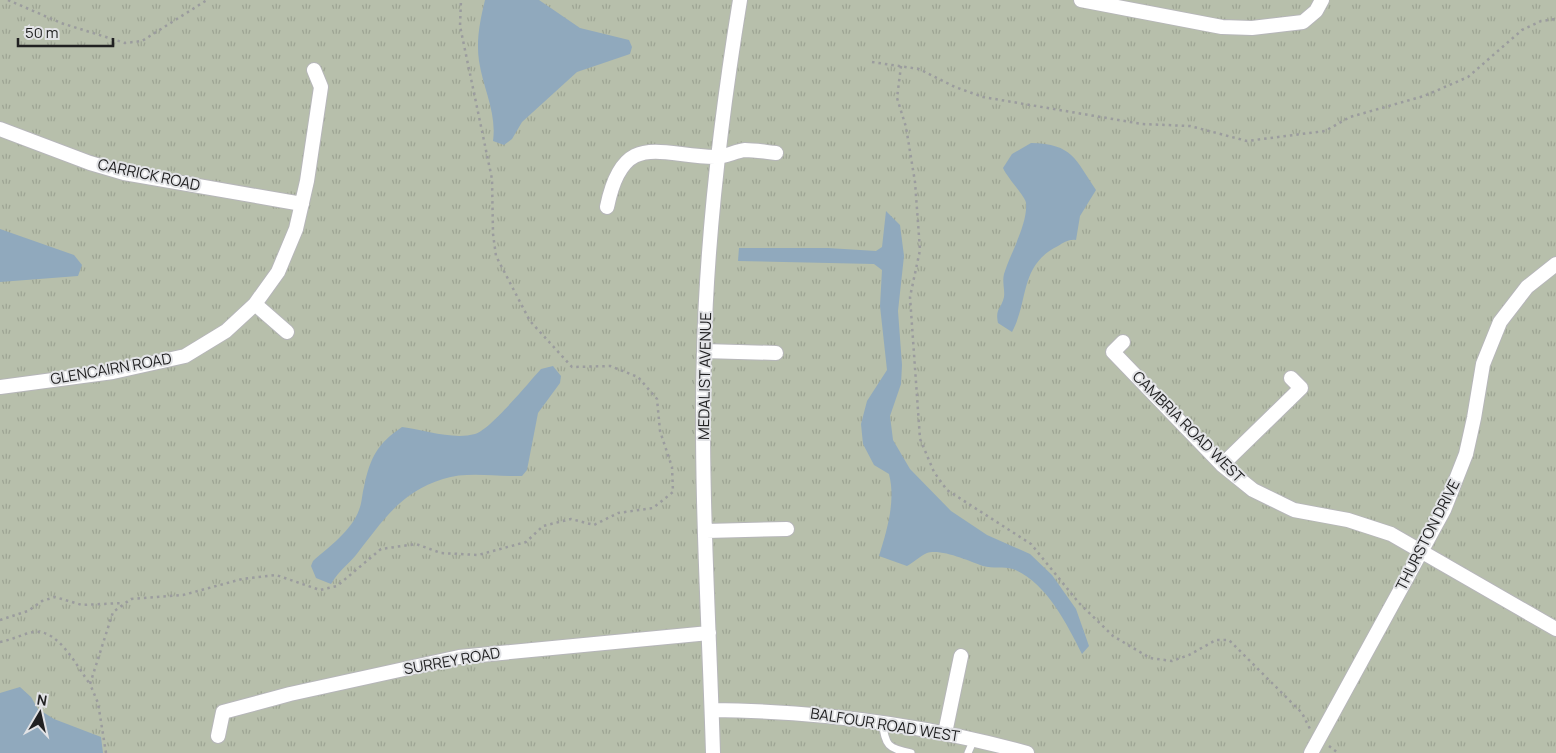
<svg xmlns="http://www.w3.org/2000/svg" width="1556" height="753" viewBox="0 0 1556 753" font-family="Manrope,sans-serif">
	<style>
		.grass { fill: url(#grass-tufts) }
		.water { fill: #90a9bd }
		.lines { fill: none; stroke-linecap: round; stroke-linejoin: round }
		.service-casing { stroke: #b6b6b9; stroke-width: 9 }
		.minor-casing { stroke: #b6b6b9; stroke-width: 16 }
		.path { stroke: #9b9c9e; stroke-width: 2.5; stroke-dasharray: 2.5 4; stroke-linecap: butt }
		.service { stroke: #fff; stroke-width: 7 }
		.minor { stroke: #fff; stroke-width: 14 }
		.labels { text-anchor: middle; stroke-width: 4; stroke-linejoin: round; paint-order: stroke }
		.street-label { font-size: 15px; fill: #212122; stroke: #e2e3e6 }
	</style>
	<defs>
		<pattern id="grass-tufts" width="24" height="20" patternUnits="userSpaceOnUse" patternTransform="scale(1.25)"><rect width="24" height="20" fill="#b7bfab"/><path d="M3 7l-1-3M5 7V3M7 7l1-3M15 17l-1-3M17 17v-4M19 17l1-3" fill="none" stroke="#9da493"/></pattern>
	</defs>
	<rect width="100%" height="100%" fill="#e2e3e6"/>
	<!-- grass -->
	<path class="grass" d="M0 0H1556V753H0Z"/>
	<!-- water -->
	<path class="water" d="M485 0H539L580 28 629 40 632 47 630 54 577 72 522 122 512 139 504 145 493 141C497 113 483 88 479 61 476 40 480 21 485 0Z
		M1031 143C1073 144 1075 159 1096 190L1080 216 1076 240C1069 239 1063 243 1058 246 1019 265 1029 301 1012 332L998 323C995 308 1001 310 1004 297 1005 290 1002 282 1004 274 1010 254 1028 224 1026 203 1026 197 1008 179 1003 168L1012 154Z
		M886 211 900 225 904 256 898 311 902 365 901 384 890 416 893 440 910 469 951 511 987 535 1030 554 1052 575 1076 609 1089 646 1082 654C1067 624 1046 582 1013 569 1004 566 992 569 983 566 970 561 940 548 927 553 920 556 914 562 907 566L879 556C887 530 896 501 889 474L874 465 863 444 861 424 867 401 887 370 880 306 882 270 874 264 738 261 739 248H828L876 251 882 247Z
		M0 229 74 255 82 265 78 276 0 282Z
		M553 366 561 376 560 383 538 413 527 470 522 476C497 477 467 471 443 479 400 492 382 522 356 555 347 566 340 569 331 584L316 578 311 566 313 561C329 547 352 530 359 510 362 503 362 494 364 487 370 458 377 444 402 427 424 430 453 440 475 434 490 430 529 382 541 369Z
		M20 687 31 697 38 709 54 719 101 737 103 753H0V693Z"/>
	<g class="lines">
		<!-- service casing -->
		<g class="service-casing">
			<path id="service" d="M882 722C886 746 887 748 911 753
				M968 753 974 739"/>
		</g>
		<!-- minor casing -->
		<g class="minor-casing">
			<path id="minor" d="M1081 0 1222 27 1252 28 1303 22 1316 11 1322 0
				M0 129 90 163 124 173 302 204
				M607 207C623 129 659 156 715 157 726 157 735 151 745 150 755 150 766 152 776 153
				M255 304 287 332
				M1123 342 1113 352 1222 465 1253 490 1294 510 1348 520 1391 534 1556 629
				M704 351 776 353
				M0 387 113 372 185 356 226 331 255 304 278 272 296 229 307 181 321 87 314 70
				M1222 465 1301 388 1291 378
				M706 531 787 529
				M712 710C819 711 923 724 1027 753
				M945 733 961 656
				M218 736 223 712 290 694 459 657 709 633
				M713 753C709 619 700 485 704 351 707 233 721 116 740 0
				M1311 753 1444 510 1466 454 1474 418 1483 364 1500 322 1527 287 1556 264"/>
		</g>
		<!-- path -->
		<path class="path" d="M8 0 61 23 125 43 142 41 207 0
			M872 62 919 69 955 87 983 97 1142 124 1190 126 1247 141 1325 131 1350 117 1424 96 1468 77 1522 30 1541 21 1556 19
			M901 66 897 98 906 127 915 182 920 250 910 297 920 439 934 472 947 490 1031 544 1079 603 1113 636 1150 658 1172 661 1189 655 1216 640H1229L1302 713 1310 729
			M0 620 28 611 42 601 55 597 82 605 123 603
			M0 642C12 640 22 634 34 632 59 629 77 667 90 684
			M1329 746 1338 753
			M106 753 98 703 90 684 113 612 131 599 183 595 242 579 276 575 320 590 337 586 381 549 416 544 441 553 478 555 526 542 543 526 571 519 594 525 618 513 653 508 673 492 672 467 660 431 657 399 638 377 610 366 572 367 530 321 496 256 493 234 492 179 460 26 461 0"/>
		<!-- service -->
		<use href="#service" class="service"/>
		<!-- minor -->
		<use href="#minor" class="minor"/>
	</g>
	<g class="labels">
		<!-- street labels -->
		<g class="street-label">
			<text transform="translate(149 175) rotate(12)" y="5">CARRICK ROAD</text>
			<text transform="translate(111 369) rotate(-10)" y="5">GLENCAIRN ROAD</text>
			<text transform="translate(705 376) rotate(-89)" y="5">MEDALIST AVENUE</text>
			<text transform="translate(1188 427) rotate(45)" y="5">CAMBRIA ROAD WEST</text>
			<text transform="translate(1428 535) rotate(-63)" y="5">THURSTON DRIVE</text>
			<text transform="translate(452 661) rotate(-10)" y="5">SURREY ROAD</text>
			<text transform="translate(885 725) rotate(9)" y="5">BALFOUR ROAD WEST</text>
		</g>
	</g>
	<!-- north arrow -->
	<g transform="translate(40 713) rotate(9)" stroke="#e2e3e6" stroke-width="4" paint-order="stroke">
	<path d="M0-4L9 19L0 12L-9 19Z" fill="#212122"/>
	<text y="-8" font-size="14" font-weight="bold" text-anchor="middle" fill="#212122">N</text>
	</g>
	<!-- scale -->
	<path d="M18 38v8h95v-8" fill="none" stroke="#212122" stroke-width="2.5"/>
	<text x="25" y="38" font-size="15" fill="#212122" stroke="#e2e3e6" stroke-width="4" paint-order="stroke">50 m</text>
</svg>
